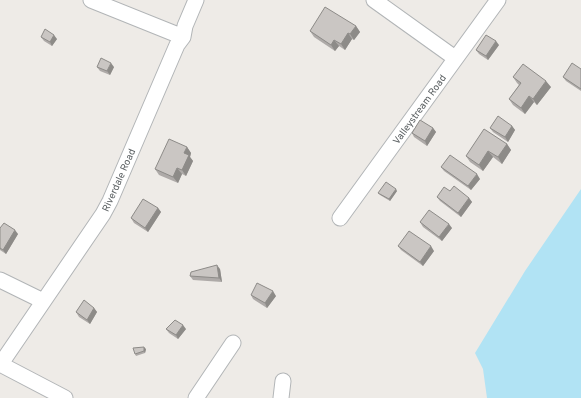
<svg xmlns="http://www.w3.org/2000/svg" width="581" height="398" viewBox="0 0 581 398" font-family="Overpass,sans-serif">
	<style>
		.water { fill: #b1e3f4 }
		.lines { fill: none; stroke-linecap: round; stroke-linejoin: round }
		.street-casing { stroke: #b2b5b7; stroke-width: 17 }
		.street { stroke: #fff; stroke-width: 15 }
		.wall { fill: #aeaaa8 }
		.shaded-wall { fill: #8d8b88 }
		.building { fill: #cac6c3; stroke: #8d8b88 }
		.labels { text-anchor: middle; stroke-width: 3; stroke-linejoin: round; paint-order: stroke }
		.street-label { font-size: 10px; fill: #5e6365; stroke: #fff }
	</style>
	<rect width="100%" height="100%" fill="#eeebe7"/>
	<!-- water -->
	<path class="water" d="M581 189V398H487L483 369 475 353 525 271Z"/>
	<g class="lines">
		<!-- street casing -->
		<g class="street-casing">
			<path id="street" d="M91 0 183 37
				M374 0 455 58
				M340 218 498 0
				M0 280 43 301
				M0 364 65 398
				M0 365 103 214 110 201 177 45 183 37 185 26 196 0
				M196 398 233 343
				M281 398 283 381"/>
		</g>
		<!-- street -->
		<use href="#street" class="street"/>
	</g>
	<!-- wall -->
	<path class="wall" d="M356 26 360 32 354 40 352 39 345 50 339 46 335 51 314 37 310 31Z
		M41 37 57 39 52 46 44 41Z
		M499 45 488 60 479 54 476 50Z
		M97 67H114L110 75 100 71Z
		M581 69V91L566 81 563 77Z
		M513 77 551 87 537 105 534 102 525 114 513 105 509 99 519 85 517 83Z
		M512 126 515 130 508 142 493 132 490 128Z
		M433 128 436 132 427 146 414 137 412 133Z
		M507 144 511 150 502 164 493 157 483 171 470 162 466 156Z
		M187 147 191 153 190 157 193 161 186 176 182 174 178 183 159 175 155 169Z
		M441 167 480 179 471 190 444 171Z
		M397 191 390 201 380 195 378 193Z
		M450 191 469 198 472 202 461 217 440 201 437 197Z
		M158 208 161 212 148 232 134 223 131 218Z
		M420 222 452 228 442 241 423 227Z
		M0 228 18 234 6 254 0 250Z
		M398 246 434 251 423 266 401 250Z
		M220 269 222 282 193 280 190 276Z
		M251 295 276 296 267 308 253 299Z
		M94 308 97 312 90 324 79 317 76 312Z
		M166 329H186L178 339 169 333Z
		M146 349 145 353 136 356 135 354Z"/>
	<!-- shaded-wall -->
	<path class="shaded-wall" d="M356 26 360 32 354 40 350 34Z
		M348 33 352 39 345 50 341 44Z
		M54 35 57 39 52 46 50 42Z
		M334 40 339 46 335 51 331 45Z
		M496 41 499 45 488 60 486 56Z
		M111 63 114 67 110 75 107 71Z
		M546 81 551 87 537 105 533 99Z
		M529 96 534 102 525 114 521 108Z
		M512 126 515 130 508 142 505 137Z
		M433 128 436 132 427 146 425 141Z
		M507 144 511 150 502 164 498 157Z
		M187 147 191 153 190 157 193 161 186 176 182 170 184 153Z
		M488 151 493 157 483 171 479 165Z
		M177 168 182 174 178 183 173 177Z
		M477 174 480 179 471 190 468 186Z
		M396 189 397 191 390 201 389 199Z
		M469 198 472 202 461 217 458 213Z
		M158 208 161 212 148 232 145 228Z
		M449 224 452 228 442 241 439 237Z
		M15 230 18 234 6 254 3 250Z
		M431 246 434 251 423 266 420 262Z
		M217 265 220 269 222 282 219 278Z
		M273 291 276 296 267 308 265 303Z
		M94 308 97 312 90 324 87 320Z
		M183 325 186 329 178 339 176 335Z
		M144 347 146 349 145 353 144 351Z"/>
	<!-- building -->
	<path class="building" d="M325 7 356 26 350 34 348 33 341 44 334 40 331 45 310 31Z
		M45 29 54 35 50 42 41 37Z
		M486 35 496 41 486 56 476 50Z
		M101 58 111 63 107 71 97 67Z
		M572 63 581 69V89L563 77Z
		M523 64 546 81 533 99 529 96 521 108 509 99 521 83 513 77Z
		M498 116 512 126 505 137 490 128Z
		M420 120 433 128 425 141 412 133Z
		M484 129 507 144 498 157 488 151 479 165 466 156Z
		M169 139 187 147 184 153 189 155 182 170 177 168 173 177 155 169Z
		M450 155 477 174 468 186 441 167Z
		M386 182 396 189 389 199 378 193Z
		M454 186 469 198 458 213 437 197 444 187 450 191Z
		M143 199 158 208 145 228 131 218Z
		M429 210 449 224 439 237 420 222Z
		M4 223 15 230 3 250 0 248V228Z
		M409 231 431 246 420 262 398 246Z
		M217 265 219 278 190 276 191 272Z
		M257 283 273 291 265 303 251 295Z
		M84 300 94 308 87 320 76 312Z
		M175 320 183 325 176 335 166 329Z
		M144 347V351L135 354 133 348Z"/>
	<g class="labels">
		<!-- street labels -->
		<g class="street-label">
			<text transform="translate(419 109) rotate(-54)" y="4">Valleystream Road</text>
			<text transform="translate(118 180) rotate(-66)" y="4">Riverdale Road</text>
		</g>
	</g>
</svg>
